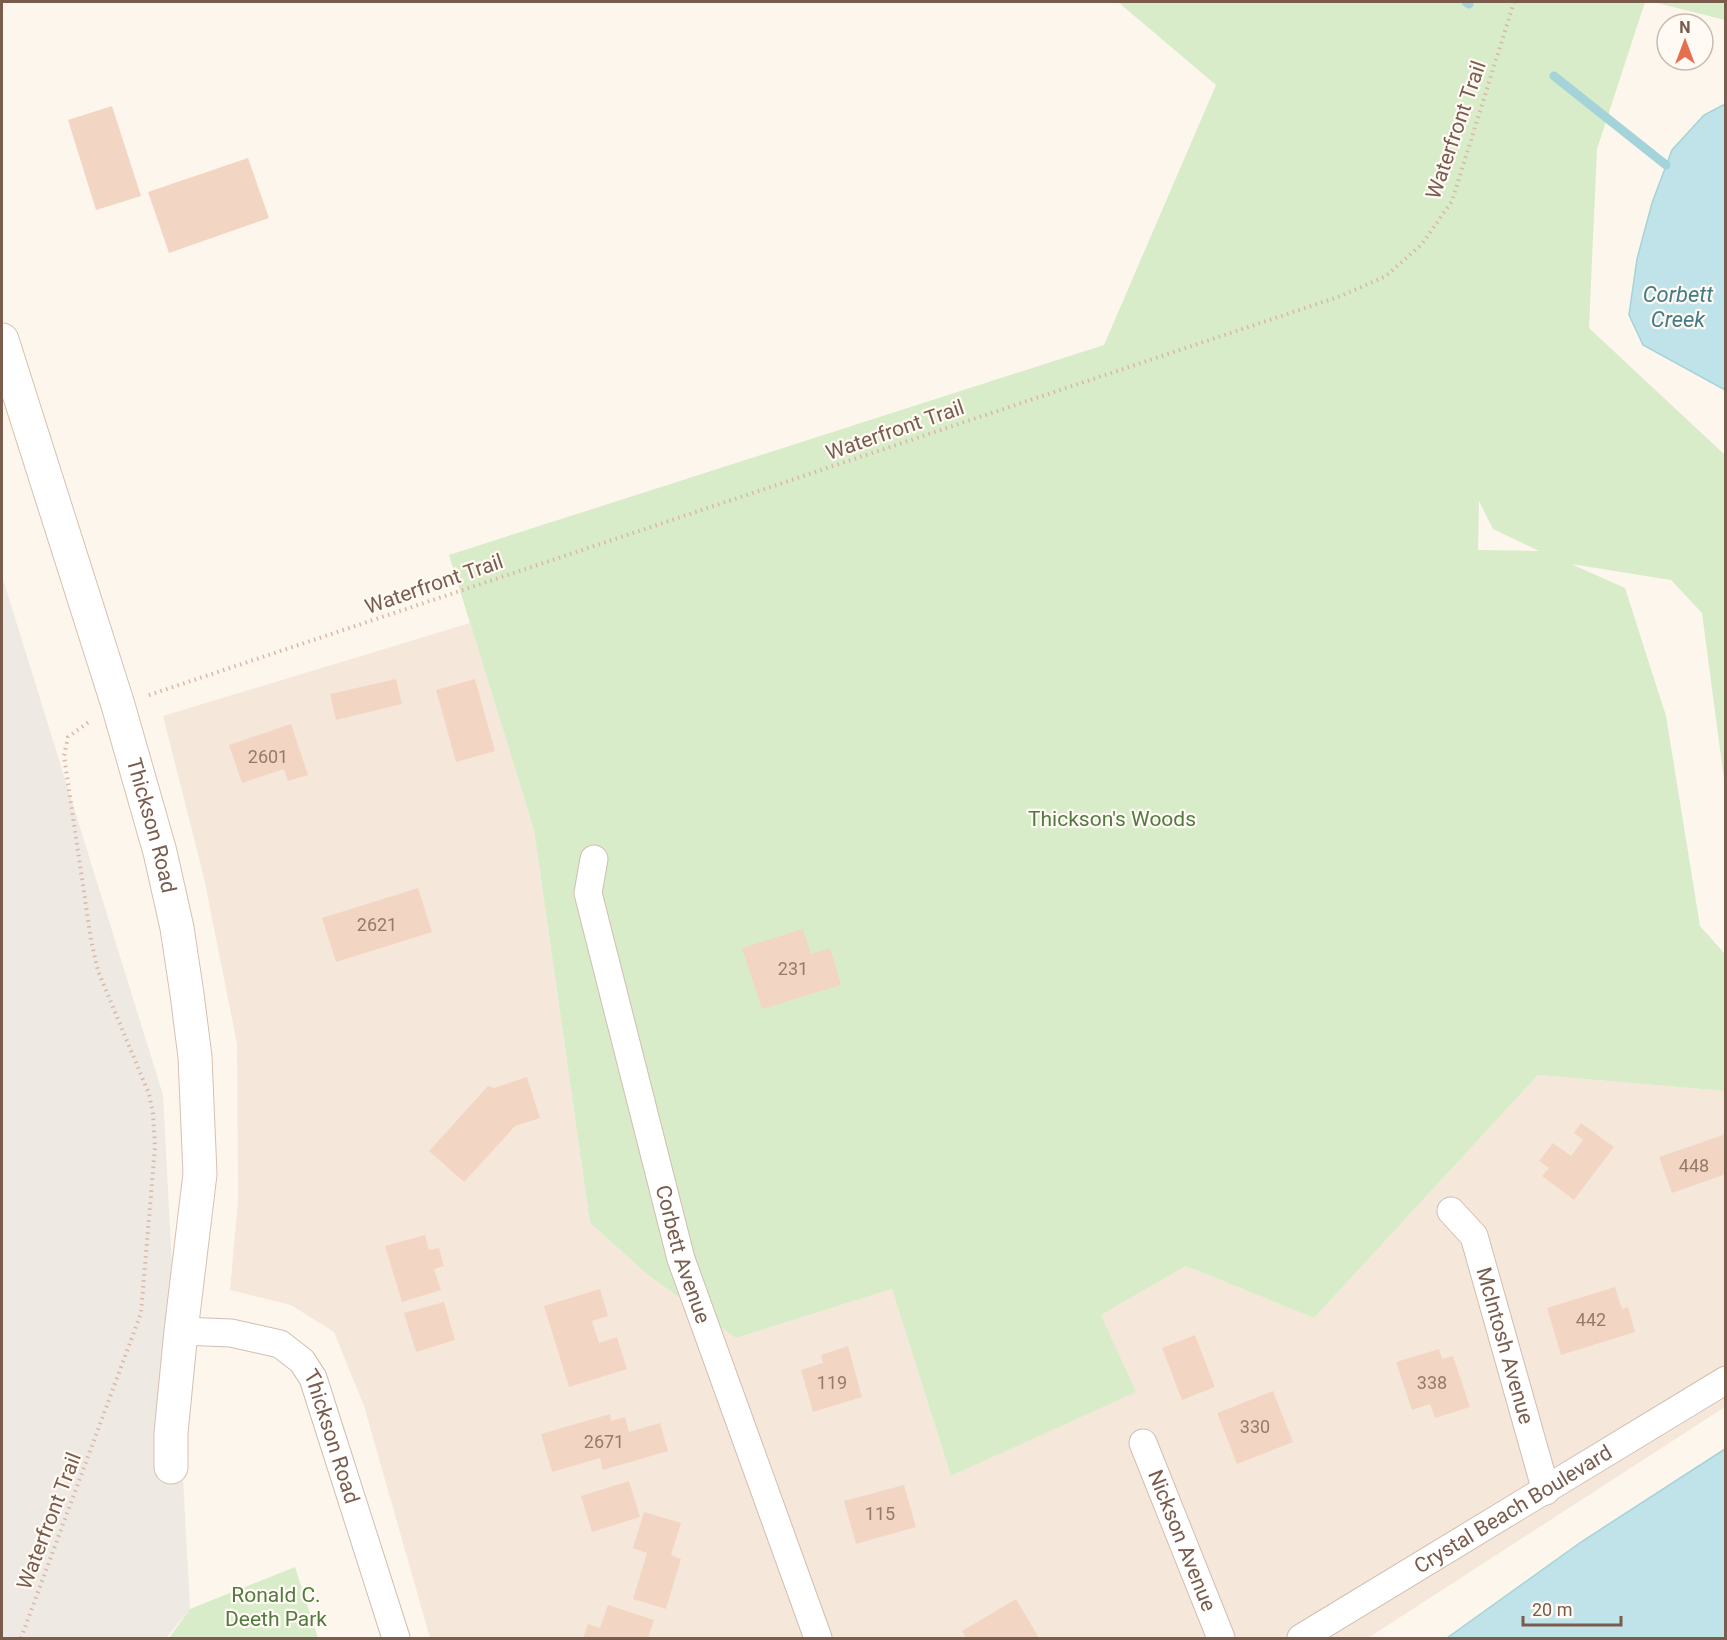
<svg xmlns="http://www.w3.org/2000/svg" width="1727" height="1640" viewBox="0 0 1727 1640" font-family="Roboto,sans-serif">
	<style>
		.residential { fill: #f5e8da }
		.industrial { fill: #efe9e4 }
		.green { fill: #d8ecc9; fill-rule: evenodd }
		.water { fill: #bfe3e8; stroke: #a5d3da; stroke-width: 1.5 }
		.lines { fill: none; stroke-linecap: round; stroke-linejoin: round }
		.stream { stroke: #a5d3da; stroke-width: 9 }
		.building { fill: #f3d5c3 }
		.street-casing { stroke: #d1beb0; stroke-width: 29 }
		.secondary-casing { stroke: #d6c0b0; stroke-width: 35 }
		.path { stroke: #d9b8a5; stroke-width: 4; stroke-dasharray: 1.5 4.5; stroke-linecap: butt }
		.street { stroke: #fff; stroke-width: 27 }
		.secondary { stroke: #fff; stroke-width: 33 }
		.labels { text-anchor: middle; stroke-width: 4.5; stroke-linejoin: round; paint-order: stroke }
		.number-label { font-size: 18px; fill: #987a6a }
		.street-label { font-size: 21px; fill: #7a5c4d; stroke: #fffaf3 }
		.park-label { font-size: 21px; fill: #537a41; stroke: #fffaf3 }
		.water-label { font-size: 22px; font-style: italic; fill: #437c86; stroke: #fffaf3 }
	</style>
	<rect width="100%" height="100%" fill="#fdf6ec"/>
	<!-- residential -->
	<path class="residential" d="M470 623 534 830 590 1223 648 1275 736 1338 892 1289 951 1476 1135 1392 1101 1315 1186 1266 1314 1318 1538 1075 1725 1091V1407L1368 1638H430L364 1406 334 1332 291 1305 230 1290 238 1201 237 1044 204 878 163 716Z"/>
	<!-- industrial -->
	<path class="industrial" d="M2 576 163 1095 190 1609 166 1638H2Z"/>
	<!-- green -->
	<path class="green" d="M1118 2H1645L1597 149 1589 328 1725 455V787L1702 613 1671 580 1571 564 1625 588 1666 716 1700 926 1725 954V1091L1538 1075 1314 1318 1186 1266 1101 1315 1136 1392 951 1476 892 1289 736 1338 648 1275 590 1223 534 830 449 555 1104 345 1216 85ZM1479 501 1493 529 1539 551 1478 550Z
		M1653 2H1725V20Z
		M295 1567 318 1638H169L190 1609Z"/>
	<!-- water -->
	<path class="water" d="M1725 104V390L1643 345 1629 315 1637 259 1652 203 1672 150 1704 115Z
		M1725 1449V1638H1447L1581 1542Z"/>
	<g class="lines">
		<!-- stream -->
		<path class="stream" d="M1466 2 1469 4
			M1554 76 1666 165"/>
	</g>
	<!-- building -->
	<path class="building" d="M112 106 141 196 96 210 68 120Z
		M248 158 269 218 169 253 148 192Z
		M396 679 402 704 336 720 330 694Z
		M475 679 495 751 456 762 436 690Z
		M291 724 308 775 288 781 284 769 242 783 229 745Z
		M418 888 432 932 336 962 322 918Z
		M803 929 811 954 830 948 841 985 762 1009 742 948Z
		M527 1077 540 1118 515 1126 464 1182 429 1151 488 1086 494 1088Z
		M1581 1123 1614 1147 1574 1200 1542 1176 1549 1168 1539 1161 1553 1143 1571 1156 1583 1140 1574 1133Z
		M1726 1134V1174L1672 1193 1659 1157Z
		M425 1235 429 1250 439 1248 444 1266 434 1269 441 1290 402 1302 385 1246Z
		M1615 1287 1622 1309 1628 1307 1635 1332 1561 1355 1547 1308Z
		M600 1289 608 1316 592 1321 599 1343 617 1337 627 1369 569 1387 544 1306Z
		M444 1302 455 1340 416 1352 404 1313Z
		M1195 1335 1215 1387 1182 1400 1162 1348Z
		M848 1346 862 1397 813 1412 801 1370 823 1363 821 1355Z
		M1439 1349 1442 1359 1453 1356 1470 1407 1435 1418 1430 1404 1412 1410 1396 1362Z
		M1273 1391 1293 1442 1237 1464 1217 1413Z
		M610 1414 611 1421 625 1417 629 1432 660 1423 668 1451 603 1470 600 1458 552 1472 541 1434Z
		M629 1481 640 1517 592 1532 581 1496Z
		M904 1485 916 1527 856 1544 844 1501Z
		M644 1512 681 1523 671 1555 681 1559 666 1609 633 1599 647 1553 633 1548Z
		M1016 1599 1039 1638H966L962 1631Z
		M608 1605 654 1620 648 1638H583L588 1624 600 1628Z"/>
	<g class="lines">
		<!-- street casing -->
		<g class="street-casing">
			<g id="street">
				<path id="s1" d="M594 859 588 893 681 1259 818 1638"/>
				<path id="s2" d="M1451 1211 1474 1236 1546 1491"/>
				<path id="s3" d="M181 1331 231 1333 280 1344 302 1361 313 1378 396 1638"/>
				<path id="s4" d="M1143 1443 1221 1638"/>
				<path id="s5" d="M1301 1638 1726 1380"/>
			</g>
		</g>
		<!-- secondary casing -->
		<g class="secondary-casing">
			<g id="secondary">
				<path id="s6" d="M2 340 118 705 160 852 177 928 187 994 195 1057 200 1174 181 1331 171 1433V1467"/>
			</g>
		</g>
		<!-- path -->
		<path class="path" d="M149 695 1341 296 1386 276 1422 244 1452 201 1514 2
			M21 1638 141 1313 155 1147 153 1114 149 1094 98 971 91 940 64 756 68 737 90 721"/>
		<!-- street -->
		<use href="#street" class="street"/>
		<!-- secondary -->
		<use href="#secondary" class="secondary"/>
	</g>
	<g class="labels">
		<!-- number labels -->
		<g class="number-label">
			<text x="268" y="763">2601</text>
			<text x="377" y="931">2621</text>
			<text x="793" y="975">231</text>
			<text x="1694" y="1172">448</text>
			<text x="1591" y="1326">442</text>
			<text x="832" y="1389">119</text>
			<text x="1432" y="1389">338</text>
			<text x="1255" y="1433">330</text>
			<text x="604" y="1448">2671</text>
			<text x="880" y="1520">115</text>
		</g>
		<!-- street labels -->
		<g class="street-label">
			<text transform="translate(1456 130) rotate(-71)" y="7">Waterfront Trail</text>
			<text transform="translate(895 430) rotate(-19)" y="7">Waterfront Trail</text>
			<text transform="translate(434 584) rotate(-19)" y="7">Waterfront Trail</text>
			<text dy="7" stroke="none"><textPath href="#s6" startOffset="508">Thickson Road</textPath></text>
			<text dy="7" stroke="none"><textPath href="#s1" startOffset="408">Corbett Avenue</textPath></text>
			<text dy="7" stroke="none"><textPath href="#s2" startOffset="148">McIntosh Avenue</textPath></text>
			<text dy="7" stroke="none"><textPath href="#s3" startOffset="210">Thickson Road</textPath></text>
			<text dy="7" stroke="none"><textPath href="#s5" startOffset="248">Crystal Beach Boulevard</textPath></text>
			<text transform="translate(49 1521) rotate(-69)" y="7">Waterfront Trail</text>
			<text dy="7" stroke="none"><textPath href="#s4" startOffset="105">Nickson Avenue</textPath></text>
		</g>
		<!-- park labels -->
		<g class="park-label">
			<text x="1112" y="826">Thickson's Woods</text>
			<text x="276" y="1602">Ronald C.<tspan x="276" dy="24">Deeth Park</tspan></text>
		</g>
		<!-- water labels -->
		<g class="water-label">
			<text x="1678" y="302">Corbett<tspan x="1678" dy="25">Creek</tspan></text>
		</g>
	</g>
	<!-- border -->
	<rect width="1727" height="1640" fill="none" stroke="#7a5c4d" stroke-width="6"/>
	<!-- north arrow -->
	<g transform="translate(1685 42)"><circle r="28" fill="#fffaf3" stroke="#cabbb1" stroke-width="1.5"/>
	<path d="M0-4.5L10 22L0 15L-10 22Z" fill="#e76f51"/>
	<text y="-9" font-size="16" font-weight="bold" text-anchor="middle" fill="#7a5c4d">N</text>
	</g>
	<!-- scale -->
	<path d="M1523 1616v9h98v-9" fill="none" stroke="#7a5c4d" stroke-width="3"/>
	<text x="1532" y="1616" font-size="18" fill="#7a5c4d" stroke="#fffaf3" stroke-width="4.5" paint-order="stroke">20 m</text>
</svg>
